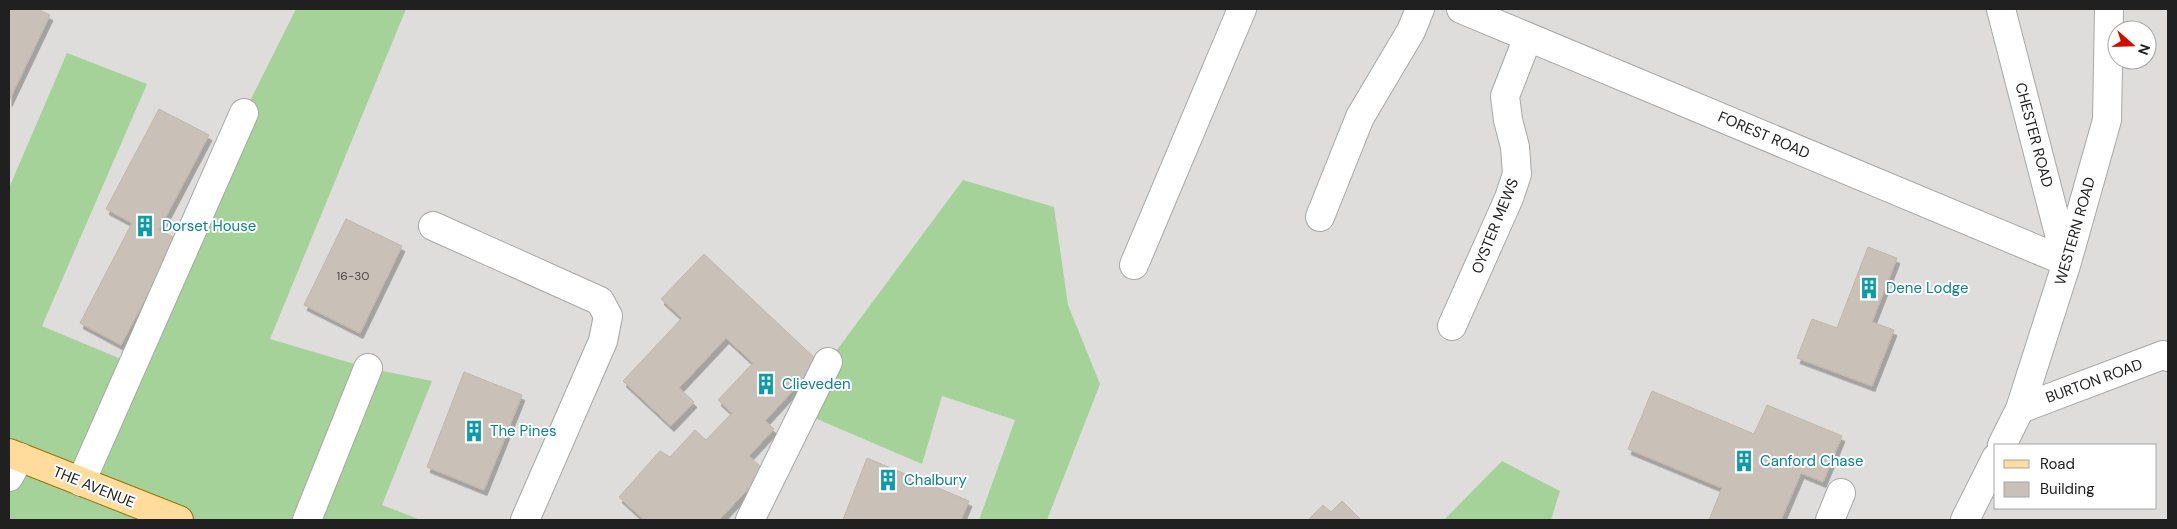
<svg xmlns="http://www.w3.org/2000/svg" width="2177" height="529" viewBox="0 0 2177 529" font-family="'DM Sans',sans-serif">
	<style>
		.residential { fill: #dedddc; fill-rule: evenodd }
		.forest { fill: #a5d298 }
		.building { fill: #c9c1b8; stroke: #c3b5a7; filter: url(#shadow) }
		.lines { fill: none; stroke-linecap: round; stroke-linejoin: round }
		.minor-casing { stroke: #a7a7a7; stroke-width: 30 }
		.major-casing { stroke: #9b7200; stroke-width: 30 }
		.minor { stroke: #fff; stroke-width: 28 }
		.major { stroke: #ffdb9c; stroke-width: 28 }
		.labels { text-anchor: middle; stroke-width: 4; stroke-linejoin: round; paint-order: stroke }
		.number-label { font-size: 12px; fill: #4a4846 }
		.street-label { font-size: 15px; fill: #202020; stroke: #fff }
		.culture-label { font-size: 15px; fill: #0d838f; stroke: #fff; text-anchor: start }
	</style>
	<defs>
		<filter id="shadow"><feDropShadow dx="3" dy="5.5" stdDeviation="0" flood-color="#0004"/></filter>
	</defs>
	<rect width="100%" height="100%" fill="#f1eee5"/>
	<!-- residential -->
	<path class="residential" d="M9 9H2168V520H9ZM2117 30H2147V60H2117ZM1996 445H2156V508H1996Z"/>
	<!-- forest -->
	<path class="forest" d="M296 9H406L270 339 368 368 432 381 382 505 421 520H9V188L67 53 147 84 42 326 133 364 244 113Z
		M963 180 1054 207 1068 305 1100 384 1047 520H979L1015 420 942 396 922 464 803 413 828 362Z
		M1502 461 1560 491 1551 520H1444Z"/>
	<!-- building -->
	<path class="building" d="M9 9H37L50 15 9 101Z
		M159 109 209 135 159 230 177 239 121 345 80 323 132 223 106 209Z
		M346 219 402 246 360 333 304 305Z
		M1868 247 1897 258 1872 322 1894 330 1872 386 1797 358 1812 319 1837 328Z
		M704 254 819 362 765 421 774 429 749 456 765 471 719 520H644L619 497 660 451 670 457 695 430 706 440 732 413 718 400 753 363 726 338 679 388 694 402 671 426 623 381 682 318 661 299Z
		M464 372 522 395 484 490 427 467Z
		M1652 391 1754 434 1767 405 1842 436 1823 482 1801 473 1781 520H1709L1722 488 1628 449Z
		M867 458 969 501 961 520H843Z
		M1342 501 1361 520H1308L1323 505 1331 512Z"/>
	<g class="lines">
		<!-- minor casing -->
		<g class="minor-casing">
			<path id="minor" d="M1461 9 2067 262
				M2001 9 2066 261
				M1320 217 1360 117 1411 31 1420 9
				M433 226 600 301 608 316 603 341 525 520
				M1134 265 1242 9
				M1452 326 1509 198 1517 174 1515 147 1508 120 1505 96 1528 37
				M2020 409 2163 355 2168 357
				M2002 445 2020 409 2067 262 2107 120 2109 9
				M9 477 20 457
				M81 482 244 113
				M307 520 368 368
				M750 520 828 362
				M1830 520 1841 493
				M1965 520 1996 458"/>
		</g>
		<!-- major casing -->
		<g class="major-casing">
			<path id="major" d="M9 453 179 520"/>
		</g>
		<!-- minor -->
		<use href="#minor" class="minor"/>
		<!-- major -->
		<use href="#major" class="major"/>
	</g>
	<!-- icons -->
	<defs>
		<g id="building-bare" transform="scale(1.725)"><path d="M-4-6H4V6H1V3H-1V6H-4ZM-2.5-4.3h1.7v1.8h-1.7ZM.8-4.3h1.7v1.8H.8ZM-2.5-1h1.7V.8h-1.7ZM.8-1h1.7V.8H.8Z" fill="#0f9aa8" stroke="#fff" stroke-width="2.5" paint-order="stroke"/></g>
	</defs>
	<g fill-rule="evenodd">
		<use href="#building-bare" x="145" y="226"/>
		<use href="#building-bare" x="1869" y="288"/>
		<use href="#building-bare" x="766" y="384"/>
		<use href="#building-bare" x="474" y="431"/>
		<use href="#building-bare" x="1744" y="461"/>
		<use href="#building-bare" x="888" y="480"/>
	</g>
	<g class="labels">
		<!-- number labels -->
		<g class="number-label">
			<text x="353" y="280">16-30</text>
		</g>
		<!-- street labels -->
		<g class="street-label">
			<text transform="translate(1764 135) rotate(23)" y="5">FOREST ROAD</text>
			<text transform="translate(2034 135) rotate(75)" y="5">CHESTER ROAD</text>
			<text transform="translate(1495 226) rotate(-68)" y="5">OYSTER MEWS</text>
			<text transform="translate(2075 231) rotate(-74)" y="5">WESTERN ROAD</text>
			<text transform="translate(2094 381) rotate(-20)" y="5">BURTON ROAD</text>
			<text transform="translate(94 487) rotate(22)" y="5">THE AVENUE</text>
		</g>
		<!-- culture labels -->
		<g class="culture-label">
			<text x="162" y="231">Dorset House</text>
			<text x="1886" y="293">Dene Lodge</text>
			<text x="782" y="389">Clieveden</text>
			<text x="490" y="436">The Pines</text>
			<text x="1760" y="466">Canford Chase</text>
			<text x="904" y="485">Chalbury</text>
		</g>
	</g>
	<!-- border -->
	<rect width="2177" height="529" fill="none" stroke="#202020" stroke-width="20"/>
	<!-- legend -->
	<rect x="1994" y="444" width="162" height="65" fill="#ffffff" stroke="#a6a6a6"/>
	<rect x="2004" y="460" width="25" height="8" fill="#ffdb9c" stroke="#a6a6a6"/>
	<text x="2040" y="469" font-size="15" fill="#202020">Road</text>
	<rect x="2004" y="482" width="25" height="15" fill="#c9c1b8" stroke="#a6a6a6"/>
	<text x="2040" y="494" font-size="15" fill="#202020">Building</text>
	<!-- north arrow -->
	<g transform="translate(2132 45) rotate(110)"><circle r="24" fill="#ffffff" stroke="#a6a6a6"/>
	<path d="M0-4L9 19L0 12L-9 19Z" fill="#cf0e00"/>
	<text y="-8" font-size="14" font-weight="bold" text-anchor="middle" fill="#202020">N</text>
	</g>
</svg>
